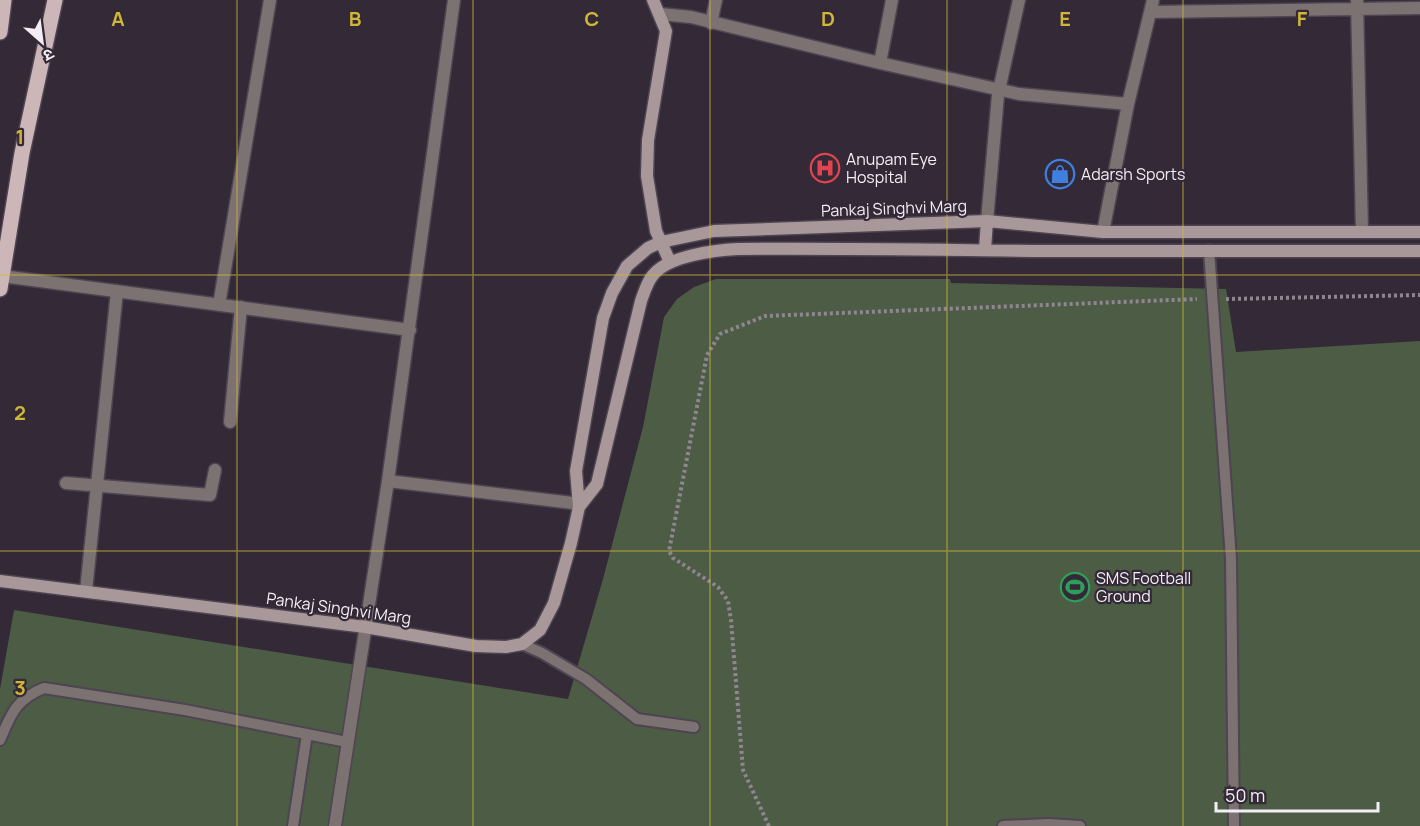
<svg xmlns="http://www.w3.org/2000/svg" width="1420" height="826" viewBox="0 0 1420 826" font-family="Manrope,'Noto Sans Devanagari',sans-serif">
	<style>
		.green { fill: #4c5c45 }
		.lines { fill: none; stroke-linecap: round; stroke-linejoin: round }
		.lane-casing { stroke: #4e4452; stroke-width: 14 }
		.street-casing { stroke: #4e4452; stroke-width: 15 }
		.secondary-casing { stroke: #4e4452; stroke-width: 15 }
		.primary-casing { stroke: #4e4452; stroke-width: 18 }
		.path { stroke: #8f8692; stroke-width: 4; stroke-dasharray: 3 3; stroke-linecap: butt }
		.lane { stroke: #7c7272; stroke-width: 10 }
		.street { stroke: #7c7272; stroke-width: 12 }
		.secondary { stroke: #a99899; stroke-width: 12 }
		.primary { stroke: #ccb6b7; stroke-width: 15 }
		.grid { fill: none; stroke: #d1b736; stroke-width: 1.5; stroke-opacity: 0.55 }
		.labels { text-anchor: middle; stroke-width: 4.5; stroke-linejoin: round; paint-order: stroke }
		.poi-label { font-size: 16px; fill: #f3edf6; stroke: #332937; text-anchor: start }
		.street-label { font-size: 16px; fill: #f3edf6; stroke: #332937 }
		.grid-label { font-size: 20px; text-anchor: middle; font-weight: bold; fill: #d1b736; stroke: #332937; stroke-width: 4.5; stroke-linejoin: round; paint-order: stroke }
	</style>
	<rect width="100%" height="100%" fill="#332937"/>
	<!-- green -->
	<path class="green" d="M716 279H950L951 283 1226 289 1236 352 1420 341V826H0V689L14 610 568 699 603 579 643 427 664 317 677 299 694 287Z"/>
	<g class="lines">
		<!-- lane casing -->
		<g class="lane-casing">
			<path id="lane" d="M1209 250 1231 559 1234 826
				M522 644 542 653 586 679 637 719 694 727
				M0 740C11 714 16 699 44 688L185 710 347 742
				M293 826 307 734
				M1003 826 1049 824 1080 826"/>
		</g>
		<!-- street casing -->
		<g class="street-casing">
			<path id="street" d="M1357 0 1362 231
				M1150 12 1420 8
				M660 14 691 17 880 63 1019 94 1128 104
				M711 23 716 0
				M880 63 892 0
				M987 221 998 95 1019 0
				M1103 232 1128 104 1153 0
				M2 276 410 330
				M219 305 270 0
				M230 422 241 307
				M388 481 573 503 579 507
				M66 483 210 495 215 470
				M86 591 117 291
				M335 826 388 481 454 0"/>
		</g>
		<!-- secondary casing -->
		<g class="secondary-casing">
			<path id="secondary" d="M653 0 666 31 648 140 647 176 656 231 670 262
				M985 249 987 221
				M579 507 597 484 641 301C644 293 647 282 653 275 668 256 715 250 738 249 841 248 944 250 1047 251 1172 251 1296 250 1420 251
				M0 581 365 627 476 646 506 647 522 644 540 630 554 603 571 543 579 507 576 471 603 318 612 293 627 266 648 248 661 242 714 231 987 221 1103 232H1420"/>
		</g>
		<!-- primary casing -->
		<g class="primary-casing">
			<path id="primary" d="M0 32 4 0
				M0 289 22 153 55 0"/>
		</g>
		<!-- path -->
		<path class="path" d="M1226 299 1420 295
			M769 826 743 770 731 620 728 601 718 587 673 558 669 551 707 355 720 334 765 316 1197 299"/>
		<!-- lane -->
		<use href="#lane" class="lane"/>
		<!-- street -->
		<use href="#street" class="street"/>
		<!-- secondary -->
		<use href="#secondary" class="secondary"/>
		<!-- primary -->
		<use href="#primary" class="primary"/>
	</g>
	<!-- grid -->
	<path class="grid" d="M237 0V826M473 0V826M710 0V826M947 0V826M1183 0V826M0 275H1420M0 551H1420"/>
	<!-- icons -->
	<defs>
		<g id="hospital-ring" transform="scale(1.5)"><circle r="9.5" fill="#332937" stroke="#e0444e" stroke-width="1.5"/><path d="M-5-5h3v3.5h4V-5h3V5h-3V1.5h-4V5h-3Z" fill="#e0444e"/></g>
		<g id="shop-ring" transform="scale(1.5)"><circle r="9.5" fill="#332937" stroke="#3f7fe0" stroke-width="1.5"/><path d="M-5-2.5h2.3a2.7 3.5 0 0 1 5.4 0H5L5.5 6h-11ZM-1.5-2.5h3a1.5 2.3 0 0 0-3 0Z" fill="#3f7fe0"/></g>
		<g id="stadium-ring" transform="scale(1.5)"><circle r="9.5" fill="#332937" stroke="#2e9e5b" stroke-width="1.5"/><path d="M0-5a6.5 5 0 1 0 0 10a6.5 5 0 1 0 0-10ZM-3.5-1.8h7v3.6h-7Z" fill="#2e9e5b"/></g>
	</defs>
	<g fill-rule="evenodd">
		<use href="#hospital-ring" x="825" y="168"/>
		<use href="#shop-ring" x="1060" y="174"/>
		<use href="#stadium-ring" x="1075" y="587"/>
	</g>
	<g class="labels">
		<!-- poi labels -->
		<g class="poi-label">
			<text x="846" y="165">Anupam Eye<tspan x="846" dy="18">Hospital</tspan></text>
			<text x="1081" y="180">Adarsh Sports</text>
			<text x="1096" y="584">SMS Football<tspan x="1096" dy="18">Ground</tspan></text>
		</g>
		<!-- street labels -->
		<g class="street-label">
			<text transform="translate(894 208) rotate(-2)" y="6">Pankaj Singhvi Marg</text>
			<text transform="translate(339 608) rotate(8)" y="6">Pankaj Singhvi Marg</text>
		</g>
	</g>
	<g class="grid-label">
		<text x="118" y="26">A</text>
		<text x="355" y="26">B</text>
		<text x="592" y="26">C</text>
		<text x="828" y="26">D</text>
		<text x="1065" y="26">E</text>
		<text x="1302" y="26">F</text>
		<text x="20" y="144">1</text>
		<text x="20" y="420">2</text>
		<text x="20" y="695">3</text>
	</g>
	<!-- north arrow -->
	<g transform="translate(42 42) rotate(152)" stroke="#332937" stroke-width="4.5" paint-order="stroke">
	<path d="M0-4.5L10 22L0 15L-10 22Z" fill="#f3edf6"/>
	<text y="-9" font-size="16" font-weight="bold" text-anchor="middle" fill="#f3edf6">उ</text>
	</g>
	<!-- scale -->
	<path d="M1216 802v9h162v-9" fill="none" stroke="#f3edf6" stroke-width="3"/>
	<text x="1225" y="802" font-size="18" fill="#f3edf6" stroke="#332937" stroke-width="4.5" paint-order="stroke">50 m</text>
</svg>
